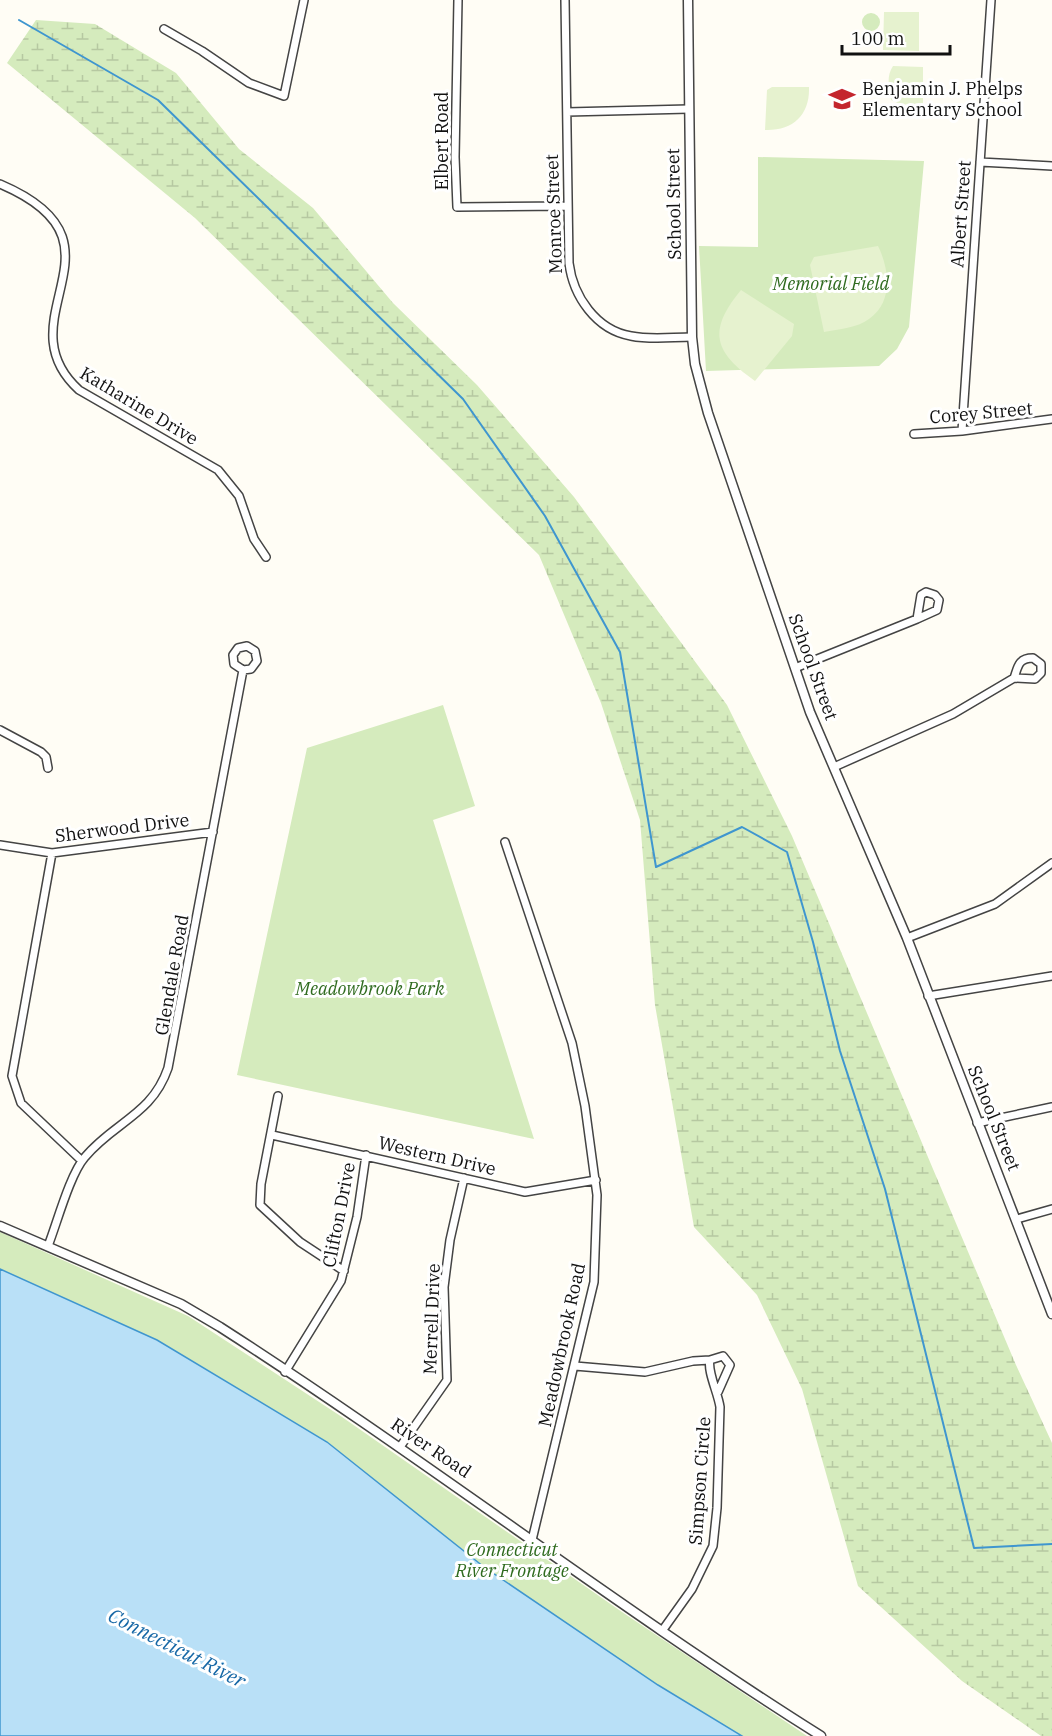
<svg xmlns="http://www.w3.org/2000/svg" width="1052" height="1736" viewBox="0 0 1052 1736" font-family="'IBM Plex Serif',serif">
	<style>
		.wetland { fill: url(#wetland-marsh) }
		.park { fill: #d5ebbd }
		.pitch { fill: #e6f2cf }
		.water { fill: #b9e0f7; stroke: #3f96cf; stroke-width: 1.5 }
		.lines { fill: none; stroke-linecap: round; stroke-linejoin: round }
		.stream { stroke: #3f96cf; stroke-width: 2 }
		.minor-casing { stroke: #444; stroke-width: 10 }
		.tertiary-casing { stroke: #444; stroke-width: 11 }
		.minor { stroke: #fff; stroke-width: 7 }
		.tertiary { stroke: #fff; stroke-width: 8 }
		.labels { text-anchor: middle; stroke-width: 6; stroke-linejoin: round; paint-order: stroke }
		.poi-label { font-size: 18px; fill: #111; stroke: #fff; text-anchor: start }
		.street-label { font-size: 18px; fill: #111; stroke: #fff }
		.park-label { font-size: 18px; font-style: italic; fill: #2f6b1f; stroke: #fff }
		.water-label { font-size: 20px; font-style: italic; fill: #1768a6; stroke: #fff }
	</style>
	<defs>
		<pattern id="wetland-marsh" width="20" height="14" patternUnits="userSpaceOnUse" patternTransform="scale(1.5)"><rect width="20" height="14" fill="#d5ebbd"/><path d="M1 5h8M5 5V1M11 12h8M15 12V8" fill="none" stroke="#b6c8a1"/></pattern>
	</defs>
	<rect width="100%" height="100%" fill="#fffdf5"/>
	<!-- wetland -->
	<path class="wetland" d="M36 20 95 24 176 73 239 149 313 208 393 303 477 385 574 497 727 705 792 836 1016 1365 1052 1443V1736H1041L962 1681 858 1586 802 1389 757 1295 694 1227 655 1005 640 820 601 703 539 555 195 218 7 63Z"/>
	<!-- park -->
	<path class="park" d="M862 22a9 9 0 1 1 18 0a9 9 0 1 1-18 0Z
		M758 157 924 161 909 327 897 349 879 366 706 371 699 246 758 247Z
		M443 705 475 806 433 820 534 1139 237 1075 307 748Z
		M0 1232 188 1316 342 1417 622 1612 807 1736H742L658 1685 484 1567 327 1442 157 1340 0 1269Z"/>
	<!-- pitch -->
	<path class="pitch" d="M884 12H919V51L883 50Z
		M893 66 923 67V106L900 104 891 100C889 88 886 76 893 66Z
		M772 87H809C810 115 793 131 765 130L767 90Z
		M878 246C889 268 894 302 869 319 857 328 839 329 824 332L810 265 814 257Z
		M741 290 794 324 792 336 755 381C714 352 707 331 741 290Z"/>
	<!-- water -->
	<path class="water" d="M0 1269 157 1340 327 1442 484 1567 658 1685 742 1736H0Z"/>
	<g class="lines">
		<!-- stream -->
		<path class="stream" d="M19 20 158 100 463 399 545 516 620 652 656 867 742 827 787 852 813 942 840 1051 885 1189 974 1548 1052 1544"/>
		<!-- minor casing -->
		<g class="minor-casing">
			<path id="minor" d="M458 0 455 157 457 207 568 206
				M565 0 569 263C573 296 596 330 631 336 651 340 672 337 692 337
				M164 29 202 51 249 83 284 96 304 0
				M567 112 689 109
				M980 162 1052 166
				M0 184C139 243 0 318 79 390L218 470 239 496 254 539 266 557
				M962 431 991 0
				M914 434 962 431 1052 419
				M795 668 917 619 921 595 926 592 935 595 939 600 937 610 917 619
				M0 730 41 752 46 757 48 768
				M834 767 953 714 1014 678 1035 679 1041 673V664L1033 658C1018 658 1018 667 1014 678
				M505 842 572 1043 585 1106 597 1195 594 1282 532 1540
				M0 845 52 853 213 832
				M52 853 12 1076 21 1103 82 1161
				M907 938 995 904 1052 863
				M928 996 1052 976
				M278 1096 261 1184 260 1205 300 1242 344 1271
				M977 1123 1052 1107
				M272 1135 525 1192 596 1180
				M1017 1219 1052 1209
				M48 1246C57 1223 70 1174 85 1157 114 1122 152 1115 168 1068L243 670 251 669 257 661 255 651 247 646 238 648 233 655 234 664 243 670
				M710 1360 723 1356 730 1365 718 1392
				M575 1366 645 1372 693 1361 710 1360C707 1371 718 1393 720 1407L717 1508 713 1546 692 1589 662 1631
				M285 1372 341 1281 357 1217 366 1155
				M400 1447 447 1380 444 1287 450 1240 464 1178"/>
		</g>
		<!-- tertiary casing -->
		<g class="tertiary-casing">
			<path id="tertiary" d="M688 0 692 337 695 364 708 413 810 712 907 938 1052 1314
				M0 1226 181 1304 220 1327C424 1458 616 1607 821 1736"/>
		</g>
		<!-- minor -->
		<use href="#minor" class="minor"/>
		<!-- tertiary -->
		<use href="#tertiary" class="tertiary"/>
	</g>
	<!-- icons -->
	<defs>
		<g id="school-bare" transform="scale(2.07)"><path d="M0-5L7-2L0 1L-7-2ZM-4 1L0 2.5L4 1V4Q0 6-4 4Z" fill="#c4262e" stroke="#fff" stroke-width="2.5" paint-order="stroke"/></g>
	</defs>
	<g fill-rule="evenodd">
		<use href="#school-bare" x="842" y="99"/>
	</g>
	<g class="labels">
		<!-- poi labels -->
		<g class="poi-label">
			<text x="862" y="95">Benjamin J. Phelps<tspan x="862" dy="21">Elementary School</tspan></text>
		</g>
		<!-- street labels -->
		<g class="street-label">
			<text transform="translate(442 141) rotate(-90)" y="6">Elbert Road</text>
			<text transform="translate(674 204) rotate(-91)" y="6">School Street</text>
			<text transform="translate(554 214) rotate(-92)" y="6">Monroe Street</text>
			<text transform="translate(961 214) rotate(-86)" y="6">Albert Street</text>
			<text transform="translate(139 406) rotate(31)" y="6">Katharine Drive</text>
			<text transform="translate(981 413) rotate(-5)" y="6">Corey Street</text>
			<text transform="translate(813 667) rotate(70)" y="6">School Street</text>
			<text transform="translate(122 828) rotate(-7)" y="6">Sherwood Drive</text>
			<text transform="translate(172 975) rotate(-80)" y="6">Glendale Road</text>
			<text transform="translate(994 1118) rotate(68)" y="6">School Street</text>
			<text transform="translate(437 1156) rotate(13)" y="6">Western Drive</text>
			<text transform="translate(339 1215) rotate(-79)" y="6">Clifton Drive</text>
			<text transform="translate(432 1319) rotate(-88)" y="6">Merrell Drive</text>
			<text transform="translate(562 1345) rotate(-78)" y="6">Meadowbrook Road</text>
			<text transform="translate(431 1448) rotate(34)" y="6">River Road</text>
			<text transform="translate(700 1481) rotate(-86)" y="6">Simpson Circle</text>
		</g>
		<!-- park labels -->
		<g class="park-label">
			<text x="831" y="290">Memorial Field</text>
			<text x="370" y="995">Meadowbrook Park</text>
			<text x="512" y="1556">Connecticut<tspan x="512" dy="21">River Frontage</tspan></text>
		</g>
		<!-- water labels -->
		<g class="water-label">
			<text transform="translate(177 1648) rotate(27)" y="7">Connecticut River</text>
		</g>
	</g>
	<!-- scale -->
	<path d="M842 45v9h108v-9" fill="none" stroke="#111111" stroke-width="3"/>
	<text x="851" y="45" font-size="18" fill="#111111" stroke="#ffffff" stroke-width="4.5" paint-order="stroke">100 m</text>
</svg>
